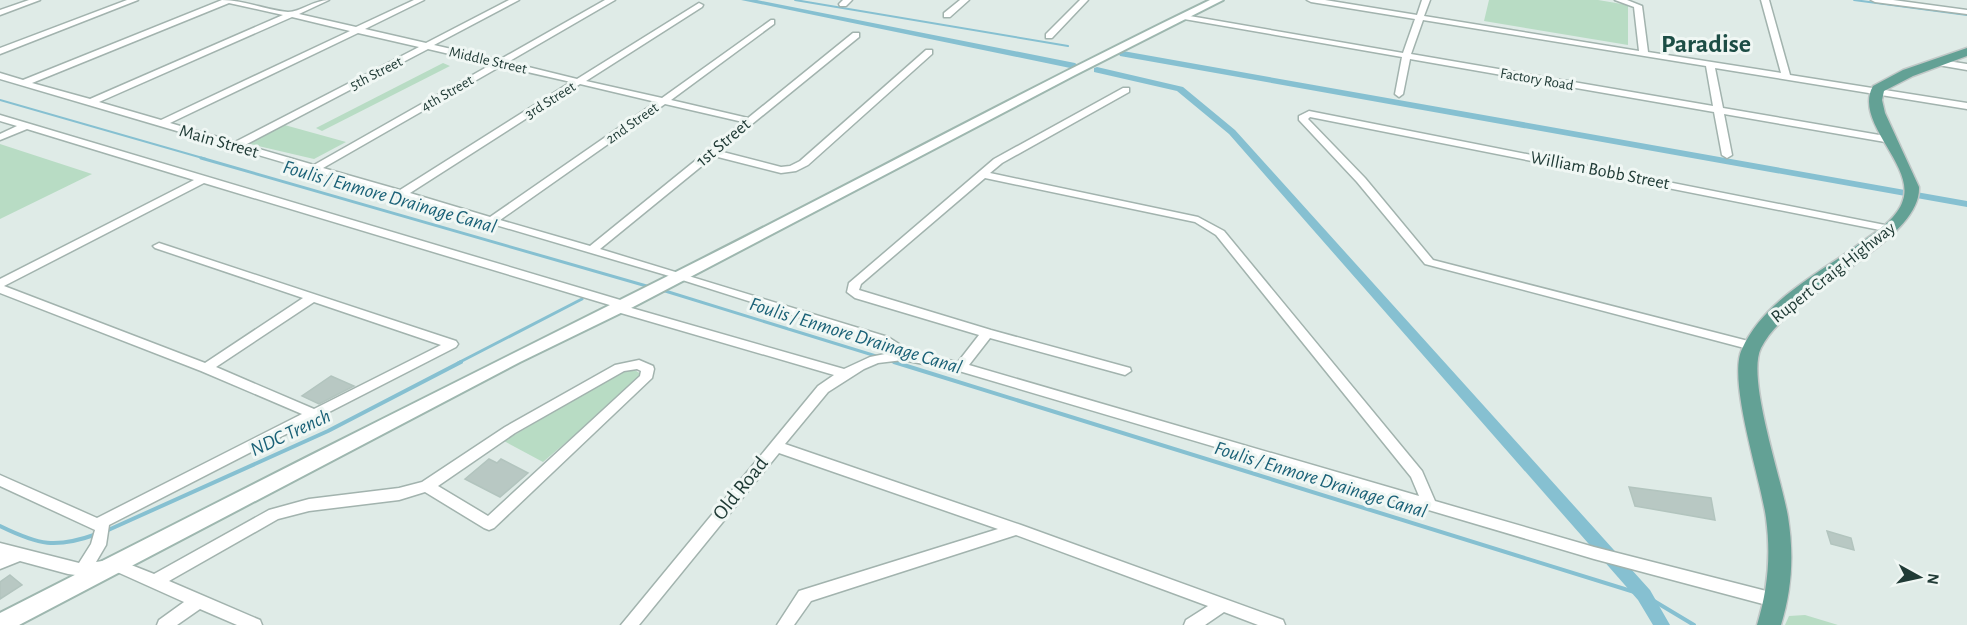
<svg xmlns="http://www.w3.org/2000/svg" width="1967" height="625" viewBox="0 0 1967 625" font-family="'Alegreya Sans',sans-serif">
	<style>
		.green { fill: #b8dcc4 }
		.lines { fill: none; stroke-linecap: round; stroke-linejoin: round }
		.stream-far2 { stroke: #86c0d1; stroke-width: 2 }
		.stream-far1 { stroke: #86c0d1; stroke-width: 3 }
		.stream { stroke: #86c0d1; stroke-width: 4 }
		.canal { fill: #86c0d1; fill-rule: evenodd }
		.building { fill: #b8c8c3; stroke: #b2c4be; stroke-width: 1.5 }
		.street-casing { stroke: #a2b3ae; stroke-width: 3 }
		.secondary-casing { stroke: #9eb7af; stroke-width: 4 }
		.primary-casing { stroke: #c1c8c7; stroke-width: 3 }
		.street { fill: #fff; fill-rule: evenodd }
		.secondary { fill: #fff; fill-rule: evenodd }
		.primary { fill: #63a195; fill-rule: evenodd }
		.labels { text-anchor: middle; stroke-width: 6; stroke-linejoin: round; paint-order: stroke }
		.far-street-label { font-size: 15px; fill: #203b36; stroke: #f0f7f4 }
		.street-label { font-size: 18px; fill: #203b36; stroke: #f0f7f4 }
		.water-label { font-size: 20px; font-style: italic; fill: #1a6177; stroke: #f0f7f4 }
		.near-street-label { font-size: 21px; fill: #203b36; stroke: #f0f7f4 }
		.far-town-label { font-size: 26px; font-weight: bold; fill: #1c4d45; stroke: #f0f7f4 }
	</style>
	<rect width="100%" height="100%" fill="#dfebe7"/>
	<!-- green -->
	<path class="green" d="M1489 0H1598L1628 5V45L1484 21Z
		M443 63 450 66 322 131 316 128Z
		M281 124 346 142 314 159 246 143Z
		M0 144 92 174 0 219Z
		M633 369 641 374V378L543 462 504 441 625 370Z
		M1805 615 1838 625H1785L1789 616Z"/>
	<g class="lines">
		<!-- stream-far2 -->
		<path class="stream-far2" d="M795 0 1068 46
			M1854 0 1967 15
			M0 100 206 159"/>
		<!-- stream-far1 -->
		<path class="stream-far1" d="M201 158 650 287
			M662 290 876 356
			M888 360 899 363
			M458 363 582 299"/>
		<!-- stream -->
		<path class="stream" d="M894 362 1644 595 1694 625
			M0 526C39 545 55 549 97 534
			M106 531 328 431 461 362"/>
		<!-- canal -->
		<path class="canal" d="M741 0H757L1075 63 1079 66 1075 69Z
			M1123 51 1967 201V207L1120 56 1119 54Z
			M1097 67 1183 87 1235 130 1650 590 1670 625H1653L1638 600 1229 134 1177 91 1094 72V68Z"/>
	</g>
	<!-- building -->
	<path class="building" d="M331 376 354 386 319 404 302 396Z
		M489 459 497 463 501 459 528 473 500 497 465 479Z
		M1629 487 1711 498 1715 520 1635 506Z
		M1827 531 1851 538 1854 550 1831 544Z
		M10 575 22 585 0 599V582Z"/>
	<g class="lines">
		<!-- street casing -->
		<g class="street-casing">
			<path id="street" d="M29 0H40L0 15V10Z
				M127 0H138L0 54V48Z
				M222 0C245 0 266 10 288 12 300 12 314 0 329 0L299 14 356 27 414 0H424L365 29 426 43 509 0H519L434 45 499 60 605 0H615L508 62 577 79 699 3 703 5 702 7 586 81 662 98 771 20H774V24L671 100 748 118 853 33H859V37L719 151 781 167 790 166 800 161 926 50H932V54L808 165 796 171 781 173 714 156 600 249 888 337 913 353 958 362 979 335 855 298 847 292 849 283 994 159 1123 88H1129V92L1002 163 990 173 1198 217 1224 231 1422 471 1435 501 1594 547 1778 594 1784 596 1786 601 1784 606 1778 608 1594 559 959 371 903 360 878 363 864 369 828 392 785 444 1021 525 1283 620 1285 625H1258L1224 612 1205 625H1184L1186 620 1208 606 1016 535 811 601 794 625H777L799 591 998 529 779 453 639 625H621L818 386 834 375 614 311 612 308 613 306 204 183 4 286 205 363 303 298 155 248 153 246 159 243 456 341 458 344 456 347 109 525 106 545 96 562 116 559 154 574 269 510 309 499 399 488 422 482 505 427 615 365 639 360 653 366 654 369 652 378 494 528 489 530 484 528 425 492 399 500 309 511 278 519 169 581 260 620 262 625H237L200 609 177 625H157L159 620 184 602 115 571 83 576 68 574 20 561 0 569V543L79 563 91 544 95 530 0 486V475L97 518 302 414 201 371 0 293V279L194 180 27 129 0 140V134L17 126 0 121V115L627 302 628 307 844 369 870 357 895 352 880 343 676 278 0 79V73L23 80ZM229 3 283 15 90 99 32 83ZM292 17 350 31 161 120 99 102ZM358 33 419 47 235 142 170 123ZM428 49 492 64 314 165 245 145ZM501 66 571 82 400 190 323 168ZM580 84 656 102 490 217 410 193ZM665 104 743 122 590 246 500 220ZM985 178 1195 222 1216 235 1411 477 1419 496 969 365 990 338 1125 375 1131 371 1130 368 991 330 859 290 861 284ZM314 302 441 345 314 409 216 367ZM637 369 641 371 640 376 488 516 438 486 515 433 624 371Z
				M843 0H852L846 6H840L839 4Z
				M960 0H969L950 17H944V13Z
				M1080 0H1088L1052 38H1046V34Z
				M1307 0H1325L1417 15 1422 0H1430L1424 16 1639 51 1634 7 1615 0H1627L1642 6 1648 52 1781 73 1761 0H1769L1790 75 1967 103V109L1715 68 1723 108 1891 137 1896 140 1891 143 1724 114 1732 155 1727 158 1722 155 1714 112 1410 59 1403 94 1399 97 1395 94 1402 57 1184 19 1180 17 1184 15 1403 53 1415 19 1311 2ZM1423 20 1706 66 1713 106 1411 54Z
				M1871 0H1893L1967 10V14L1875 2Z
				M1941 60 1967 64V70L1938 65 1937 63Z
				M1309 111 1890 226 1895 229 1890 232 1310 117 1308 119 1365 178 1433 260 1756 343 1758 346 1756 349 1752 350 1425 264 1357 182 1299 120V116Z"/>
		</g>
		<!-- secondary casing -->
		<g class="secondary-casing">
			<path id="secondary" d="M1210 0H1223L1075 75 633 307 520 362 19 625H0V613C206 508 413 403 620 300 818 202 1011 96 1210 0Z"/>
		</g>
		<!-- primary casing -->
		<g class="primary-casing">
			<path id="primary" d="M1967 48V56L1913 76 1884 91 1882 100 1885 113 1919 187C1922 242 1788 292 1761 348 1746 378 1782 480 1788 517 1794 555 1792 589 1781 625H1757C1768 589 1771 555 1766 518 1761 480 1727 380 1742 349 1765 298 1824 271 1866 239 1880 229 1898 217 1903 200 1915 165 1853 122 1873 86L1903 70Z"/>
		</g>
		<!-- street -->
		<use href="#street" class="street"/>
		<!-- secondary -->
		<use href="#secondary" class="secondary"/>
		<!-- primary -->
		<use href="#primary" class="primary"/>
	</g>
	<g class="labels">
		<!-- far-street labels -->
		<g class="far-street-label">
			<text transform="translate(488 60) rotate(13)" y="5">Middle Street</text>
			<text transform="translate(376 73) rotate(-27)" y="5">5th Street</text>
			<text transform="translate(1537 79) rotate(10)" y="5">Factory Road</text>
			<text transform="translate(447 93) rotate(-30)" y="5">4th Street</text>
			<text transform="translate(550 100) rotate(-32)" y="5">3rd Street</text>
			<text transform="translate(632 123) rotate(-35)" y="5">2nd Street</text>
		</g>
		<!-- street labels -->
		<g class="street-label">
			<text transform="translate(219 141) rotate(16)" y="6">Main Street</text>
			<text transform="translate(723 142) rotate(-40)" y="6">1st Street</text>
			<text transform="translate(1600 170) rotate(11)" y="6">William Bobb Street</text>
			<text transform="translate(1833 272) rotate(-38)" y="6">Rupert Craig Highway</text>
		</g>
		<!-- water labels -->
		<g class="water-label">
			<text transform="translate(390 196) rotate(16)" y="7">Foulis / Enmore Drainage Canal</text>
			<text transform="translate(856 335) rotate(17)" y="7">Foulis / Enmore Drainage Canal</text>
			<text transform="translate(290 432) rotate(-25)" y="7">NDC Trench</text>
			<text transform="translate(1321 479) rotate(17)" y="7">Foulis / Enmore Drainage Canal</text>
		</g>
		<!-- near-street labels -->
		<g class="near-street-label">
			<text transform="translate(740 488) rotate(-51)" y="7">Old Road</text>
		</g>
		<!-- far-town labels -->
		<g class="far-town-label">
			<text x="1706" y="52">Paradise</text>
		</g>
	</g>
	<!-- north arrow -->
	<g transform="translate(1919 577) rotate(98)" stroke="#f0f7f4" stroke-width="4.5" paint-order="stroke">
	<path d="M0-4.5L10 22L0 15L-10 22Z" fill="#203b36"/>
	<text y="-9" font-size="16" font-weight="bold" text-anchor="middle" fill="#203b36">N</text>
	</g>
</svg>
